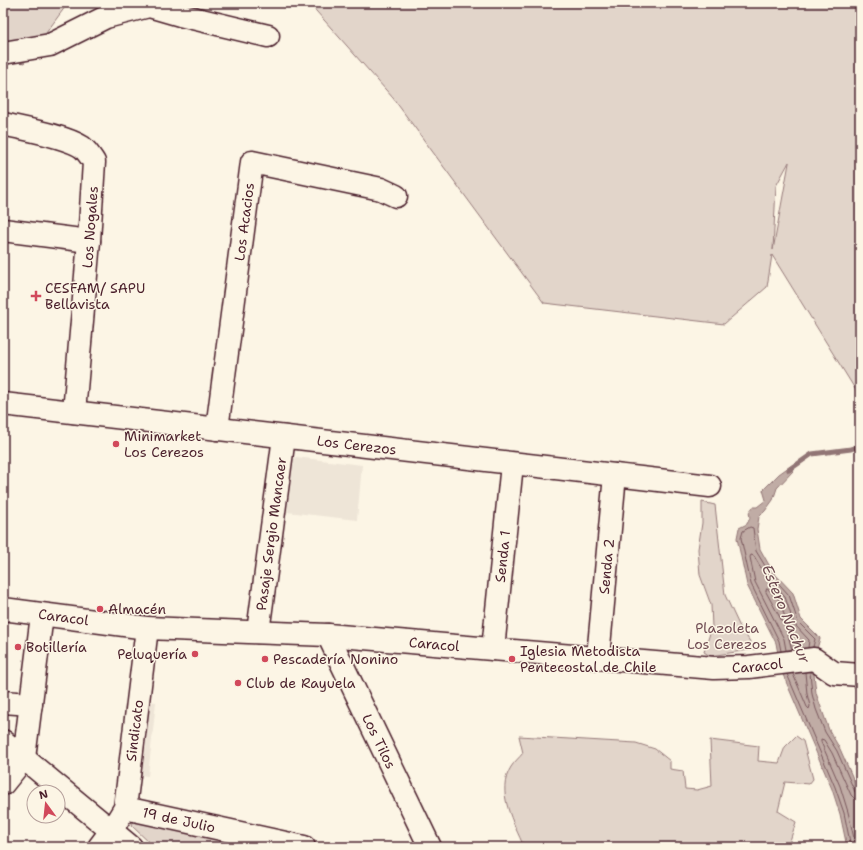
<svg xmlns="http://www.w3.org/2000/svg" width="863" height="850" viewBox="0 0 863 850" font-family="'Shantell Sans',sans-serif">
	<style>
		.built { fill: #eee5d7 }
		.green { fill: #e2d5ca; stroke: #967a7a; fill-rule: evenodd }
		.water { fill: #c0aca5; stroke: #917474 }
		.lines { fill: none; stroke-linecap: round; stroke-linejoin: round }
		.shore { stroke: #79575c; stroke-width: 1 }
		.stream { stroke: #917474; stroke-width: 5 }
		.minor-casing { stroke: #4a1f2b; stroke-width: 25 }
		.minor { stroke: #fcf5e5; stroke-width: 22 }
		.poi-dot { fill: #d1495b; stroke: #fcf5e5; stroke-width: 1.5 }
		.labels { text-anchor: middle; stroke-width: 3; stroke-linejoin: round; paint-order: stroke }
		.street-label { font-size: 14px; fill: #4a1f2b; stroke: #fcf5e5 }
		.poi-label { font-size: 14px; fill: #4a1f2b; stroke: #fcf5e5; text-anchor: start }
		.park-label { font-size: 14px; fill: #704c53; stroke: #fcf5e5 }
		.water-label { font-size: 15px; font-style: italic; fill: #6d4950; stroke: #fcf5e5 }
	</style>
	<rect width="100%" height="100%" fill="#fcf5e5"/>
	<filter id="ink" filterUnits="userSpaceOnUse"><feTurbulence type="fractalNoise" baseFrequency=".025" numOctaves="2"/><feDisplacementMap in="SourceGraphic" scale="8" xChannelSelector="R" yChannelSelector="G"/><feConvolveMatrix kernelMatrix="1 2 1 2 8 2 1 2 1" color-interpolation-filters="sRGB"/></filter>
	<g filter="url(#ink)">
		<!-- built -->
		<path class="built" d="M296 457 362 465 357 520 287 512 291 461Z
			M148 701 156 702 148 776 140 775Z"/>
		<!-- green -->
		<path class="green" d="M3 3H68L24 63 3 58Z
			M309 3H860V397L772 255 767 287 724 324 544 303 393 98ZM789 162V163L773 250 776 186Z
			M702 502 715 505 725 595 739 625 755 649 710 656 704 652 712 627 711 605 700 575 698 549 702 523Z
			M519 736 636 743 655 749 670 761V769L683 771 685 789 697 790 712 786 710 740 759 746 758 761 779 763 785 747 796 736 803 741 813 779 809 784 785 782 778 811 796 822 788 847H524C514 823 495 792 511 767 514 762 519 758 523 753Z
			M135 820 272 847H154L131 825Z"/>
		<!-- water -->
		<path class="water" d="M793 464V471L777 488 773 500 765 511 759 517 757 529 760 549 773 572 793 593 801 619 820 638 813 664 816 693 829 730 840 749 859 792 860 847H847L840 814 832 789 781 670 776 643 747 585 737 538 739 528 747 524 750 518 749 512 753 507H757L766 500 763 490 779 474Z"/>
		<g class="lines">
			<!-- shore -->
			<path class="shore" d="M767 589 769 590 780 601 786 621 785 624 783 623 766 592Z
				M786 650 784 639 755 582 750 557 751 555 754 556 767 578 785 597 794 624 809 640 808 648
				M792 650 787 631 788 629 802 642 801 648
				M781 651 779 641 751 584 741 538 743 531 750 527 753 528 756 551 770 574 789 595 798 622 815 639 813 647
				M810 672 812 694 816 709 825 732 837 751 855 792 857 794H860
				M787 674 835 787 844 813 851 847
				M793 674 807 707 809 709 810 706 807 694 805 672
				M856 847 848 812 840 786 821 742V739L824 740 832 753 851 795 855 799H860"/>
			<!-- stream -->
			<path class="stream" d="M789 470 812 454 851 449 860 446"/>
			<!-- minor casing -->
			<g class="minor-casing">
				<g id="minor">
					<path d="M3 53 50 45 106 17 149 6 180 15 268 36"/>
					<path d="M3 124C24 129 65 136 82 147 87 151 90 156 94 162L89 241 74 412"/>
					<path d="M3 230 89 241"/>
					<path id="s1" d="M3 404 710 486"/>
					<path id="s2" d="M217 429 252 162 381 189 396 196"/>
					<path id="s3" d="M3 609 147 628 328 635 714 668 749 667 814 659 834 673 860 675"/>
					<path id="s4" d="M258 632 284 437"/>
					<path id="s5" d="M328 635 430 847"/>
					<path id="s6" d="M493 649 512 464"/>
					<path id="s7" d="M598 657 615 475"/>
					<path d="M3 702 31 704"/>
					<path d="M3 741 131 847"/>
					<path d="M3 784 24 758 42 615"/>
					<path id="s8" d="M125 808 304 847"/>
					<path id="s9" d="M99 847 111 831 125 808 147 628"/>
				</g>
			</g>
			<!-- minor -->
			<use href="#minor" class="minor"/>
		</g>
	</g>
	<!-- markers -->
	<g class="poi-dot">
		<path d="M34 290h4v4h4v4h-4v4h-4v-4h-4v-4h4z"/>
		<circle cx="116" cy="444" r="4"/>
		<circle cx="100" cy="609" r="4"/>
		<circle cx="18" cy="647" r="4"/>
		<circle cx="195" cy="654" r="4"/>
		<circle cx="265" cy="659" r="4"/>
		<circle cx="512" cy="659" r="4"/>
		<circle cx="238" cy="683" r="4"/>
	</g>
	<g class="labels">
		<!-- street labels -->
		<g class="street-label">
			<text dy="5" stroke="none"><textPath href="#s2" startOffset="209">Los Acacios</textPath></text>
			<text transform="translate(90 227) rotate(-86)" y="5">Los Nogales</text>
			<text dy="5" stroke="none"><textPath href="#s1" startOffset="356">Los Cerezos</textPath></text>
			<text dy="5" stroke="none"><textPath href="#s4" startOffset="99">Pasaje Sergio Mancaer</textPath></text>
			<text dy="5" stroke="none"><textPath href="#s6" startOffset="93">Senda 1</textPath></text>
			<text dy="5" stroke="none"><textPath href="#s7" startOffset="91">Senda 2</textPath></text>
			<text dy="5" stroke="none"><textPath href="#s3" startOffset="61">Caracol</textPath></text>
			<text dy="5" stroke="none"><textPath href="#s3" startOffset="433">Caracol</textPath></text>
			<text dy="5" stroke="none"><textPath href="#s3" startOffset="757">Caracol</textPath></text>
			<text dy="5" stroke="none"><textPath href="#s9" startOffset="125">Sindicato</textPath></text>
			<text dy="5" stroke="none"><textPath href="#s5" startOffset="118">Los Tilos</textPath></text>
			<text dy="5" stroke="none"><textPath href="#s8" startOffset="55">19 de Julio</textPath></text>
		</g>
		<!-- poi labels -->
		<g class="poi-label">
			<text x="45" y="293">CESFAM/ SAPU<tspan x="45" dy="16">Bellavista</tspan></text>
			<text x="124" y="441">Minimarket<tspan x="124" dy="16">Los Cerezos</tspan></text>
			<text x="108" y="614">Almacén</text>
			<text x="26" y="652">Botillería</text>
			<text x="520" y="656">Iglesia Metodista<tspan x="520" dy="16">Pentecostal de Chile</tspan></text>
			<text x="187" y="659" text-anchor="end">Peluquería</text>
			<text x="273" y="664">Pescadería Nonino</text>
			<text x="246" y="688">Club de Rayuela</text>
		</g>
		<!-- park labels -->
		<g class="park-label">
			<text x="727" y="633">Plazoleta<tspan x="727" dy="16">Los Cerezos</tspan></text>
		</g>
		<!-- water labels -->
		<g class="water-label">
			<text transform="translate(786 614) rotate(68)" y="5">Estero Nachur</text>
		</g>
	</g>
	<!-- margin -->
	<rect width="863" height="850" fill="none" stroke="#fcf5e5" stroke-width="16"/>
	<rect x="8" y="8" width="847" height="834" fill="none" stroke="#4a1f2b" stroke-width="1.5" filter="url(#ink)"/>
	<!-- north arrow -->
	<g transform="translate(46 804) rotate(345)"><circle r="19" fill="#fcf5e5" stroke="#b59f9b"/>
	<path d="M0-3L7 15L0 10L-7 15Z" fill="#d1495b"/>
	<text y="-6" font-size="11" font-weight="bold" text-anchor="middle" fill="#4a1f2b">N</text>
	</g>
</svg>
